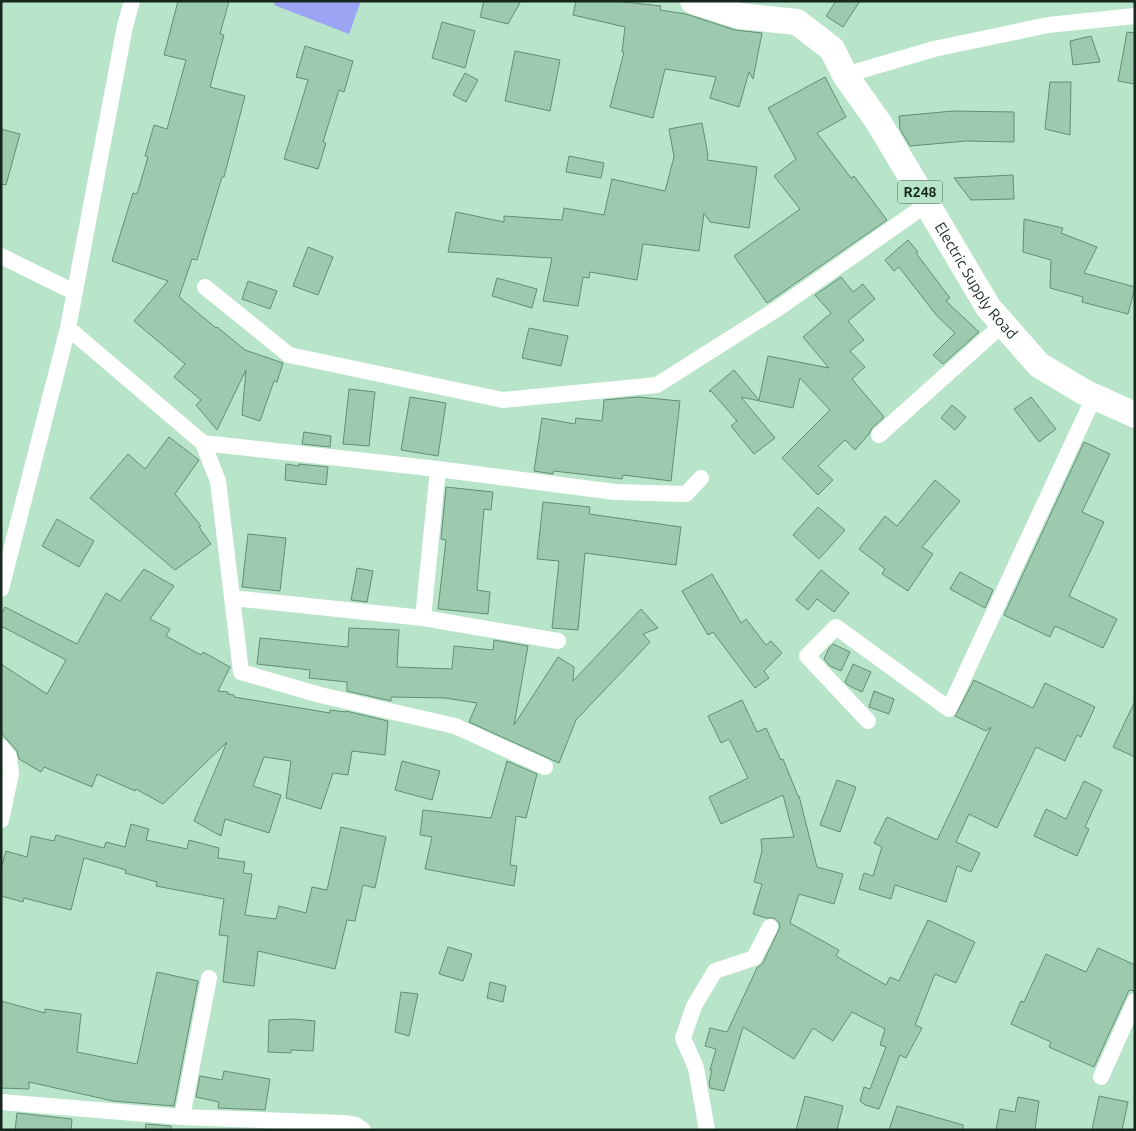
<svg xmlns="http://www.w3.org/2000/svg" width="1136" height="1131" viewBox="0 0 1136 1131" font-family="Ubuntu,sans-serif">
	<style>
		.water { fill: #9ba5f4 }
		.building { fill: #9dc9ae; stroke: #638d74 }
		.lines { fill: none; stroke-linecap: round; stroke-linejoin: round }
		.street { stroke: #fff; stroke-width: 16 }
		.primary { stroke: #fff; stroke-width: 26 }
		.labels { text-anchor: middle; stroke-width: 5; stroke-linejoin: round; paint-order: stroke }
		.shield { fill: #b8e5c9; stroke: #476151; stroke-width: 1 }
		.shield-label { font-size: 14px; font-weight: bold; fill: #16281d }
		.street-label { font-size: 15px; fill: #16281d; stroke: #b8e5c9 }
	</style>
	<rect width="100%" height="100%" fill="#b8e5c9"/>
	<!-- water -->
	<path class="water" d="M275 1H361L349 34 274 5Z"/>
	<!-- building -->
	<path class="building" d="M178 1H229L220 34 224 35 210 87 245 96 224 177H222L197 260 192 259 179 297 216 328 217 327 245 350 283 363 277 382 274 381 260 421 242 415 246 370 217 430 196 405 201 400 174 377 185 364 134 321 168 281 112 261 133 193 137 194 148 157 145 156 154 125 167 129 186 60 164 55Z
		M484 1H521L508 24 480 17Z
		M576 1H615L661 6 660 10 686 14 735 30 762 33 753 79 749 72 739 107 710 98 716 77 665 69 653 118 610 107 624 52H622L625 27 573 15Z
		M836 1H860L843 27 826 16Z
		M442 22 475 31 465 68 432 58Z
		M1127 32 1135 33V84L1118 81Z
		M1091 36 1100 62 1073 65 1070 41Z
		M305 46 353 61 344 92 339 90 323 142 326 143 318 169 284 159 308 80 296 77Z
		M515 51 560 60 550 111 505 101Z
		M465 73 478 80 466 102 453 95Z
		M825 77 846 117 817 133 851 178 854 176 887 220 767 303 734 256 800 209 774 176 796 159 768 108Z
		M1050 82H1071L1070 135 1045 129Z
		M953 111 1014 112V142L967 141 910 146 900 129 899 116Z
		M702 123 708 155 707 160 757 167 749 228 710 222 704 213 699 251 643 244 637 280 590 272 589 278 583 277 578 306 543 301 552 258 448 252 456 212 504 222V216L562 220 564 208 604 215 612 179 665 191 674 157 669 129Z
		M1 129 20 134 6 185 1 184Z
		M569 156 604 163 601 178 566 172Z
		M1013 175 1014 199 971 200 954 178Z
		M1024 219 1063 228 1061 233 1097 247 1084 273 1135 287 1128 314 1082 302 1083 297 1050 288 1051 260 1023 252Z
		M908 240 918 252 916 253 950 298 946 301 979 332 943 364 933 355 955 333 937 316 899 267 894 271 885 260Z
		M308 247 333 257 318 295 293 286Z
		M841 277 853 292 863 284 875 299 848 321 864 340 850 351 865 367 852 379 884 417 872 428 869 434 855 450 845 440 818 466 833 480 818 495 782 458 830 410 800 378 793 408 741 397 775 438 754 454 731 426 737 421 712 392 709 391 734 370 759 400 768 356 829 368 803 337 831 313 815 295Z
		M497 278 537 289 532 308 492 296Z
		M248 281 277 291 270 309 242 299Z
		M529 328 568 336 561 366 522 358Z
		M349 389 375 392 369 446 343 444Z
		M410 397 446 403 438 456 401 450Z
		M638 397 680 401 671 481 623 475 622 479 554 471 553 474 534 471 542 418 575 424 576 418 602 421 604 400Z
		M1031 397 1056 429 1039 442 1014 409Z
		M952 405 966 417 955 430 941 418Z
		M304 432 331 436 330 447 302 444Z
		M169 437 199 460 175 494 201 526 199 527 211 544 175 570 90 498 128 454 145 469Z
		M1084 442 1110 454 1082 512 1104 522 1069 596 1117 619 1103 648 1055 626 1050 637 1004 615Z
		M286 464 299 466V464L328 467 326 485 285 480Z
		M935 480 960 501 922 547 933 554 908 591 882 574 885 569 859 549 885 516 897 526Z
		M446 487 493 492 491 510 484 509 477 590 490 592 488 614 438 609 446 540 441 539Z
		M543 502 590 507 589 514 681 527 676 565 585 553 578 630 552 628 559 561 537 559Z
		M818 507 845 530 819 559 793 535Z
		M57 519 94 541 79 567 42 546Z
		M248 534 286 538 280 591 242 587Z
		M357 568 373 571 367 602 351 600Z
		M144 569 174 586 150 619 170 629 166 636 201 655 203 652 230 667 218 691 228 692V694L234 695V697L330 713V710L346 712V711L388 721 385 755 352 751 348 775 333 773 321 809 286 798 291 761 264 757 253 786 281 795 269 833 225 819 221 836 194 821 227 742 163 804 136 789 135 791 97 774 92 787 44 767 41 772 19 759 17 751 1 733V664L47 694 66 660 1 626V615L5 607 77 644 106 593 120 601Z
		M821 570 849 593 834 612 817 599 808 610 796 600Z
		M960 572 993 590 985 608 950 589Z
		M712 574 741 623 746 619 766 645 771 641 782 653 764 671 769 678 755 688 713 632 708 635 682 591Z
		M641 609 658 628 643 634 650 642 576 720 559 763 469 722 477 703 445 698 391 697V701L347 691V682L309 678 310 670 257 664 260 638 348 647 349 628 399 630 397 667 452 669 454 646 493 650 494 640 528 646 514 725 558 657 574 667 573 681Z
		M833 644 850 652 841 671 830 666 824 659 829 648Z
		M853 664 871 672 862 692 848 685 845 682Z
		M974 680 1033 708 1045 683 1095 707 1081 737 1077 735 1065 761 1036 747 997 828 969 814 956 842 980 853 971 872 957 866 946 902 895 885 891 899 859 889 864 873 873 876 882 847 874 843 887 817 937 840 991 727 986 731 955 716Z
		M874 691 894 699 889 714 869 707Z
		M742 700 757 732 766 728 781 760 783 759 798 796H799L817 867 843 874 834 904 799 894 790 923 839 950 836 956 886 985 890 977 899 981 928 920 975 942 956 983 935 974 915 1025 922 1028 906 1058 900 1055 879 1109 865 1105 860 1101 864 1087 870 1089 886 1047 880 1045 885 1029 852 1012 833 1041 813 1028 794 1059 743 1027 724 1091 710 1088 709 1083 712 1070H710L716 1049 705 1046 710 1028 727 1032 757 968 763 963 780 927 779 922 774 918H766L753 914 762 884 754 882 762 851 761 839 794 837 783 795 721 824 709 797 748 778 729 739 721 743 708 716Z
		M1135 701V757L1113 747Z
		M402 761 440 771 432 800 395 790Z
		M507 761 537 774 526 818 516 816 510 865 517 866 514 886 425 869 432 837 420 835 423 810 491 818Z
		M837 780 856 787 840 832 820 825Z
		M1084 781 1102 790 1085 827 1089 829 1077 856 1034 836 1046 809 1066 819Z
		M131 824 149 829 146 840 187 849 189 840 219 848 218 858 245 862 243 873 252 874 245 915 276 919 279 906 306 913 312 887 327 890 341 827 386 837 375 888 363 885 355 921 347 920 335 969 258 951 254 986 223 982 228 936 219 935 224 899 156 886 157 882 125 873 126 870 84 858 71 910 24 898 23 902 1 896V869L6 851 27 857 31 836 54 841 56 835 104 848 106 842 125 847Z
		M448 947 472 954 463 981 439 974Z
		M1098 948 1135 965V991L1129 990 1094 1067 1049 1047 1051 1042 1011 1024 1021 1001 1024 1002 1046 954 1086 972Z
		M157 972 198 981 174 1106 113 1101 29 1082V1089L1 1088V1001L45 1013V1009L81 1014 77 1052 137 1064Z
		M490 982 506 986 503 1002 487 998Z
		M401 992 418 994 409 1036 395 1032Z
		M294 1019 315 1021 313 1051 291 1050V1053L268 1052 269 1020Z
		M224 1071 270 1079 265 1110 218 1108 219 1102 196 1097 200 1076 222 1080Z
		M805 1096 843 1106 837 1130H796Z
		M1099 1096 1128 1102 1122 1130H1092Z
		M1018 1097 1039 1101 1035 1130H996L1000 1109 1015 1112Z
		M897 1106 963 1125V1130H889Z
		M17 1113 72 1119 71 1130H15Z
		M146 1124 171 1126V1130H145Z"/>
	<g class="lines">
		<!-- street -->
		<path class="street" d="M132 1 125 26 68 328 203 443 218 481 241 672 320 695 455 726 545 767
			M845 75 934 49 1048 25 1135 16
			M1 256 74 292
			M205 287 289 355 503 400 657 385 780 307 927 204
			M879 435 1003 324
			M203 443 438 469 615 492 686 494 701 478
			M1 589 68 328
			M232 598 423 618 558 641
			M423 618 438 469
			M868 721 807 656 836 627 949 709 1094 397
			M1 747 9 757 11 774 1 820
			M1101 1077 1135 1001
			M1 1102 182 1117 344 1123 356 1125 363 1130
			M182 1117 209 978
			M707 1130 696 1068 683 1038 694 1006 715 971 754 958 770 927"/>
		<!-- primary -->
		<path class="primary" id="s1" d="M693 1 740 16 797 22 832 49 845 75 879 123 988 307 1039 365 1084 392 1135 415"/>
	</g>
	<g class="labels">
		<!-- shield labels -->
		<rect class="shield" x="897.5" y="180.5" width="45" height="23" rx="4"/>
		<g class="shield-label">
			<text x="920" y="197">R248</text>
		</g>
		<!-- street labels -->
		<g class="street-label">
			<text dy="5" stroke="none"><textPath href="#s1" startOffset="424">Electric Supply Road</textPath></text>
		</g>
	</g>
	<!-- border -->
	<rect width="1136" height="1131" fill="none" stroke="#16281d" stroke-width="5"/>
</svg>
